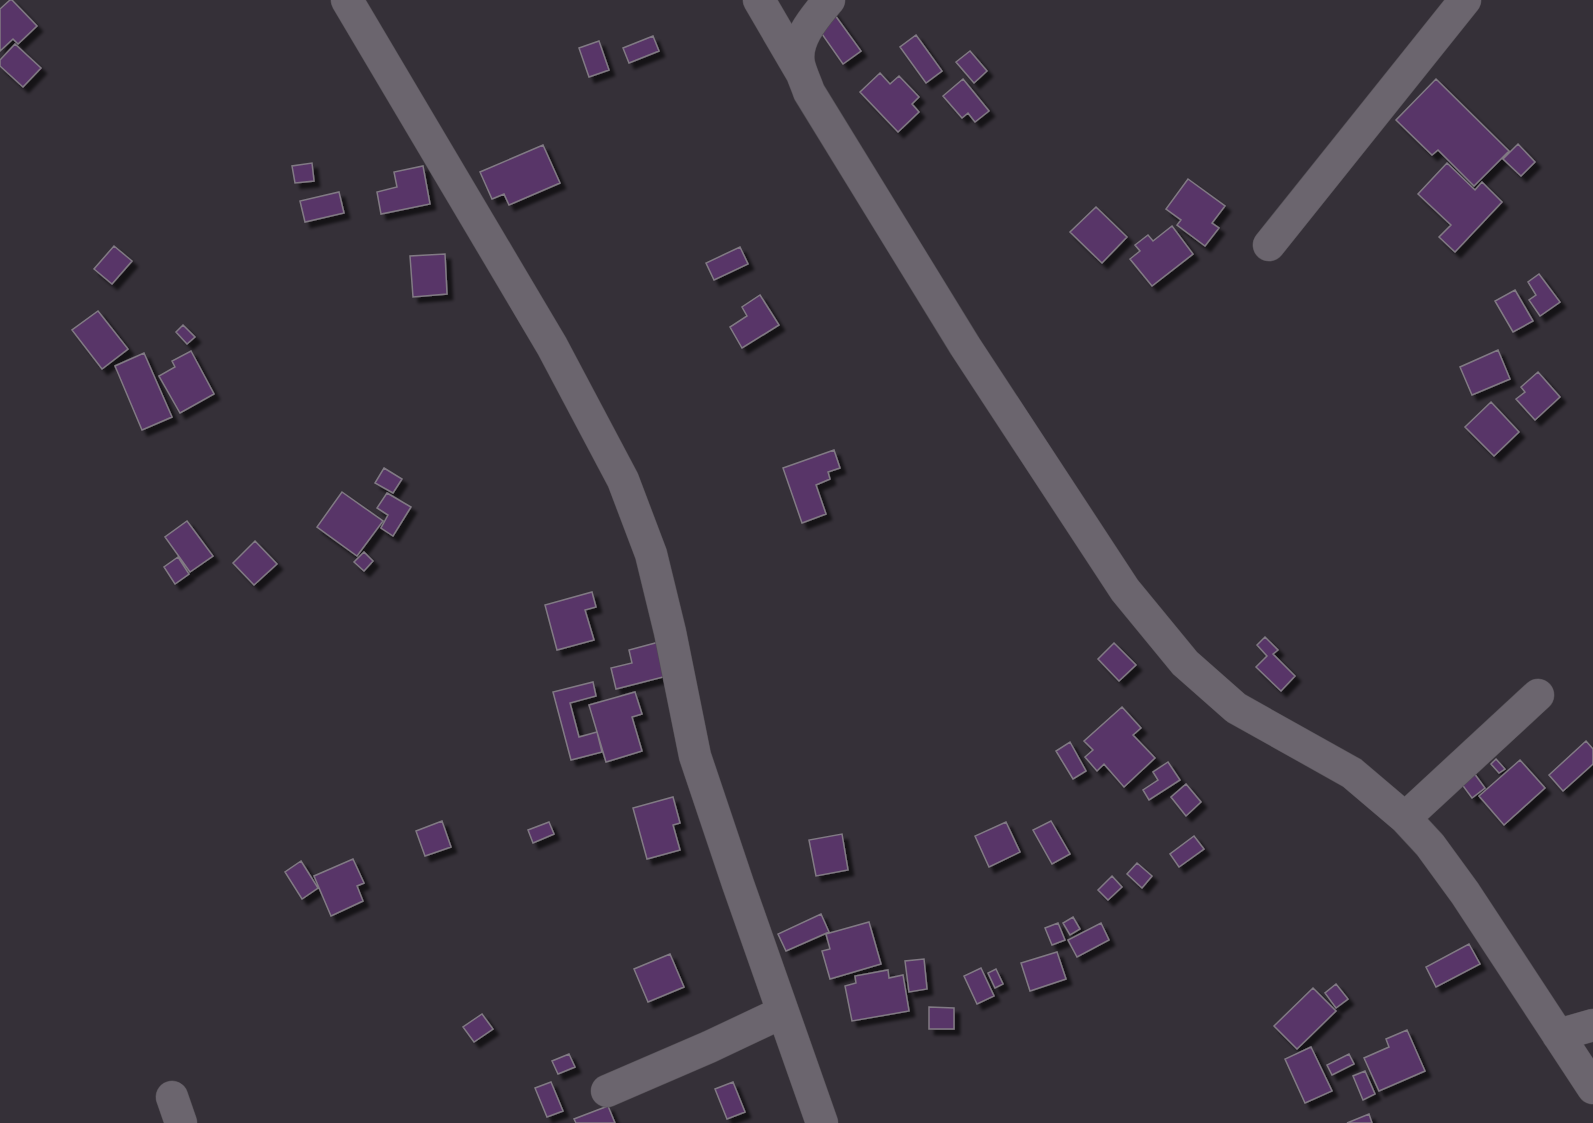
<svg xmlns="http://www.w3.org/2000/svg" width="1593" height="1123" viewBox="0 0 1593 1123" font-family="Karla,sans-serif">
	<style>
		.building { fill: #583467; stroke: #817a84; stroke-width: 1.5; filter: url(#shadow) }
		.lines { fill: none; stroke-linecap: round; stroke-linejoin: round }
		.minor-casing { stroke: #514d53; stroke-width: 33 }
		.minor { stroke: #6b656e; stroke-width: 32 }
	</style>
	<defs>
		<filter id="shadow"><feDropShadow dx="5.5" dy="5.5" stdDeviation="1.5" flood-color="#0009"/></filter>
	</defs>
	<rect width="100%" height="100%" fill="#353038"/>
	<!-- building -->
	<path class="building" d="M10 0H12L37 26 18 44 13 39 0 51V9Z
		M832 11 861 51 843 64 815 24Z
		M916 35 942 71 926 83 900 47Z
		M653 36 659 51 629 63 623 48Z
		M599 41 609 70 589 77 579 48Z
		M15 44 41 68 23 87 0 66V60Z
		M970 51 987 71 974 83 956 62Z
		M880 73 890 84 899 76 919 97 912 104 919 112 898 132 860 92Z
		M963 79 989 111 975 122 968 113 962 118 943 96Z
		M1436 79 1509 151 1474 186 1438 150 1432 155 1396 120Z
		M1518 144 1535 162 1521 176 1503 159Z
		M543 145 560 183 509 205 504 194 492 199 480 172Z
		M312 163 314 181 295 183 292 166Z
		M1447 163 1475 190 1482 182 1502 202 1455 252 1439 237 1451 225 1418 194Z
		M423 166 430 204 381 214 377 192 397 187 394 172Z
		M1188 179 1225 206 1212 223 1219 228 1205 246 1177 225 1181 220 1166 209Z
		M339 192 344 213 305 222 300 201Z
		M1096 207 1127 237 1102 263 1070 232Z
		M1172 226 1193 254 1152 286 1130 259 1140 251 1135 245 1148 235 1153 241Z
		M114 246 132 261 112 284 94 269Z
		M740 247 748 264 714 280 706 263Z
		M445 254 447 294 413 297 410 256Z
		M1539 274 1560 302 1540 316 1529 300 1536 295 1528 282Z
		M1515 290 1533 321 1513 332 1495 301Z
		M760 295 779 325 742 348 730 327 747 316 742 307Z
		M98 311 128 349 102 369 72 330Z
		M183 325 195 337 187 344 176 332Z
		M1498 350 1510 379 1472 395 1460 367Z
		M191 351 214 394 180 413 159 376 175 367 172 361Z
		M144 353 172 417 142 430 115 366Z
		M1538 372 1560 397 1535 420 1516 399 1525 392 1521 387Z
		M1491 402 1519 432 1494 456 1465 427Z
		M834 450 840 468 828 472 830 479 816 485 826 514 802 523 783 468Z
		M384 468 402 479 393 493 375 483Z
		M342 492 383 521 357 556 317 527Z
		M387 493 411 507 393 536 381 528 388 515 377 508Z
		M187 521 213 556 190 572 165 537Z
		M255 541 277 564 254 585 233 563Z
		M364 552 373 561 364 571 354 562Z
		M178 557 189 574 175 584 164 567Z
		M592 592 596 607 585 610 594 640 557 650 545 605Z
		M1265 637 1278 650 1273 654 1295 676 1281 691 1256 667 1267 656 1257 645Z
		M659 642 667 676 616 689 611 668 632 663 629 650Z
		M1114 643 1136 665 1119 681 1098 659Z
		M593 682 596 696 570 703 579 737 597 732 602 752 571 760 553 692Z
		M635 692 642 714 632 717 642 751 606 762 589 705Z
		M1122 707 1141 728 1133 735 1155 758 1124 787 1104 764 1097 771 1085 757 1093 750 1084 741Z
		M1586 741 1593 749V764L1563 791 1549 775Z
		M1070 742 1086 771 1073 779 1056 751Z
		M1496 759 1505 769 1499 773 1491 764Z
		M1520 760 1545 788 1504 825 1479 796Z
		M1168 762 1180 780 1149 800 1143 790 1158 780 1153 772Z
		M1471 769 1485 788 1472 798 1458 779Z
		M1186 784 1201 802 1186 816 1171 797Z
		M673 797 680 823 673 825 680 850 647 859 633 808Z
		M442 821 451 847 425 856 416 831Z
		M1051 821 1070 854 1052 864 1033 830Z
		M549 822 554 834 533 843 528 830Z
		M1006 822 1020 852 989 867 975 836Z
		M842 834 848 870 816 876 809 840Z
		M1194 836 1204 849 1179 867 1170 854Z
		M353 859 364 883 357 886 363 901 331 916 314 876Z
		M301 861 318 888 302 899 285 872Z
		M1137 863 1152 876 1142 888 1127 874Z
		M1112 876 1122 887 1108 900 1098 890Z
		M821 914 829 932 786 951 778 934Z
		M1073 917 1080 929 1070 935 1063 923Z
		M869 922 881 964 830 979 822 951 830 949 826 934Z
		M1058 923 1065 940 1052 945 1045 928Z
		M1101 923 1109 940 1077 957 1068 940Z
		M1469 944 1480 964 1436 987 1426 967Z
		M1057 952 1066 979 1030 991 1021 963Z
		M670 954 684 987 648 1002 634 969Z
		M924 959 927 989 909 992 905 961Z
		M981 968 994 996 977 1004 964 976Z
		M996 969 1003 984 995 988 988 973Z
		M888 970 889 978 903 975 909 1011 852 1021 845 986 856 983 855 976Z
		M1336 984 1348 999 1336 1008 1325 993Z
		M1313 988 1336 1011 1297 1049 1274 1026Z
		M929 1007 954 1008V1029H929Z
		M482 1014 493 1029 474 1042 463 1027Z
		M1407 1030 1425 1071 1379 1091 1364 1058 1389 1047 1386 1039Z
		M1311 1047 1332 1091 1305 1103 1285 1059Z
		M569 1054 575 1067 558 1074 552 1061Z
		M1349 1054 1354 1064 1332 1075 1327 1065Z
		M1365 1071 1375 1094 1363 1100 1353 1076Z
		M551 1082 563 1111 547 1117 535 1088Z
		M733 1082 745 1112 727 1119 715 1089Z
		M608 1106 615 1123H576L574 1119Z
		M1369 1114 1372 1123H1347Z"/>
	<g class="lines">
		<!-- minor casing -->
		<g class="minor-casing">
			<path id="minor" d="M347 0 552 346 623 480 651 554 670 632 695 756 738 884 822 1123
				M759 0 801 72
				M829 0C815 17 794 40 799 64 801 73 806 83 809 92L965 346 1125 590 1185 663 1236 708 1352 773 1405 818 1430 845 1465 893 1593 1088
				M1269 245 1465 0
				M1405 818 1538 695
				M1558 1035 1593 1025
				M607 1091 709 1047 783 1012
				M172 1097 181 1123"/>
		</g>
		<!-- minor -->
		<use href="#minor" class="minor"/>
	</g>
</svg>
